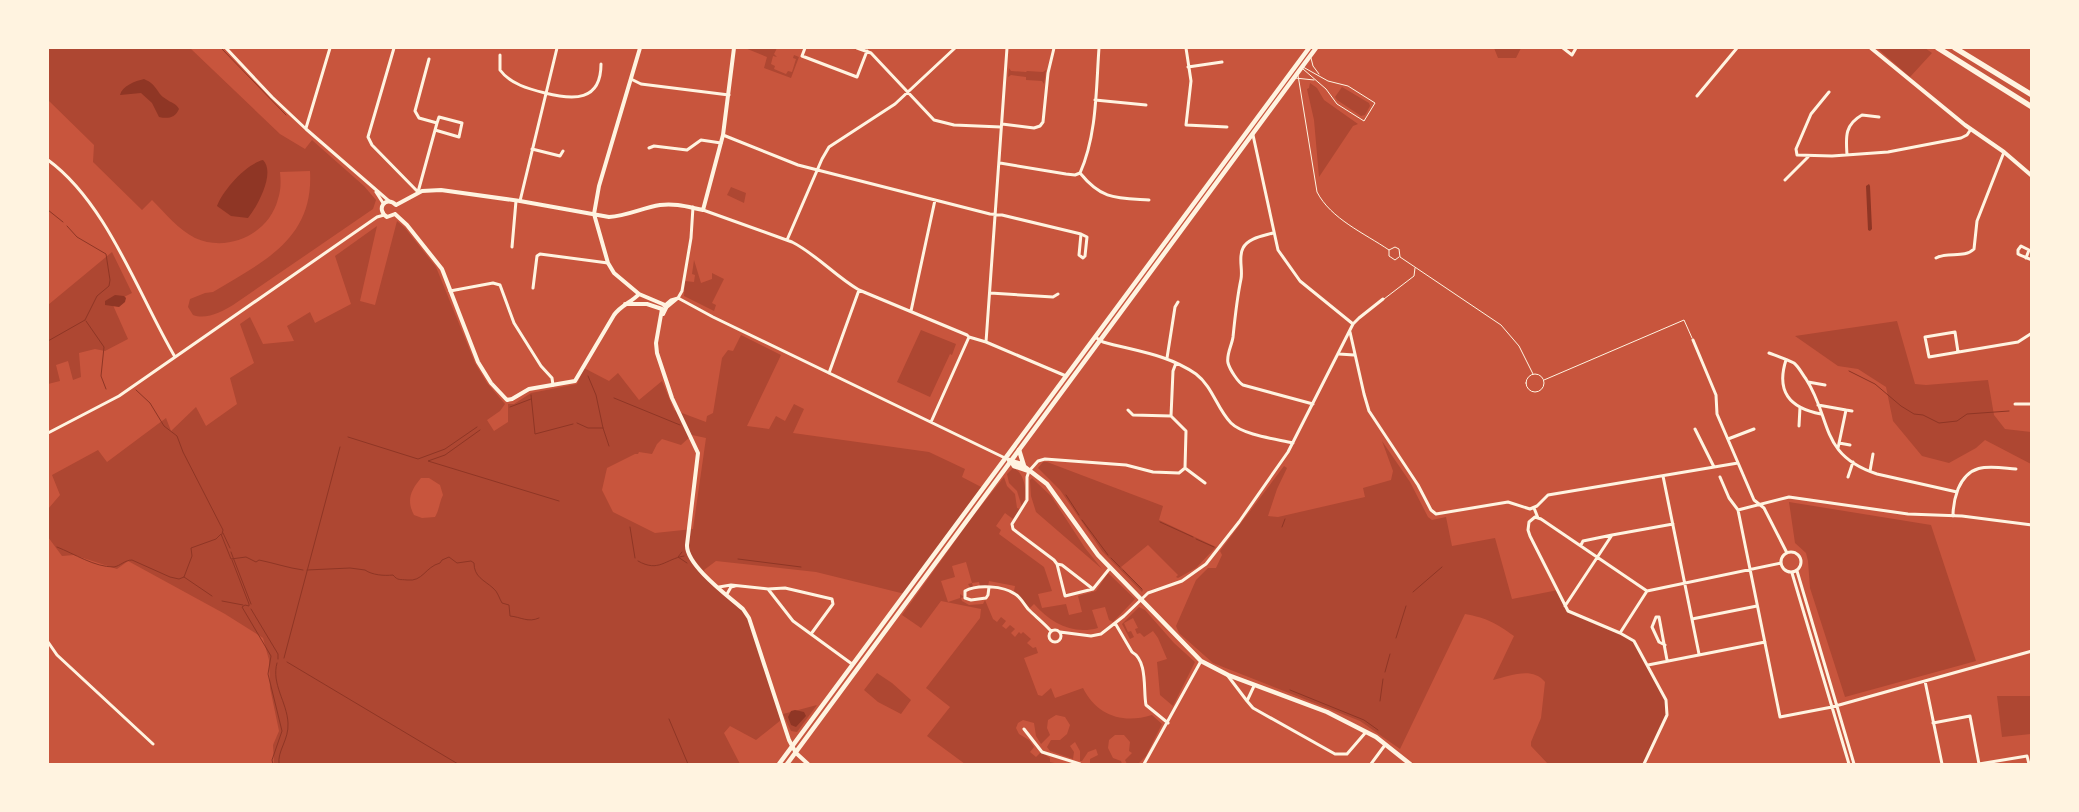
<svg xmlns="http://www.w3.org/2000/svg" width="2079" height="812" viewBox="0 0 2079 812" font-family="'DM Sans',sans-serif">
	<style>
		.green { fill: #ae4732; fill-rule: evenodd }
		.water { fill: #8f3625 }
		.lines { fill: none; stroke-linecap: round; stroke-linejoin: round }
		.stream { stroke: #8f3625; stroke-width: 1 }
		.service { stroke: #fff3e0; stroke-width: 1 }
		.minor { stroke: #fff3e0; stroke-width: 3 }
		.tertiary { stroke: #fff3e0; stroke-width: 4 }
		.secondary { stroke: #fff3e0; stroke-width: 4.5 }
		.primary { stroke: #fff3e0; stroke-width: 4.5 }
		.motorway { stroke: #fff3e0; stroke-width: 5.5 }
	</style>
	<rect width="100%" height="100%" fill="#c8553d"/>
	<!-- green -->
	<path class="green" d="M48 48H190L280 134 305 149 312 140 364 186 376 200 373 209 233 305C222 312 206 320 193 315L188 307 190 299 205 293 213 292C263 262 314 239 310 171L280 172C281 182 281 190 278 199 269 234 228 253 195 238 179 230 165 213 152 200L142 210 93 162 94 145 48 100Z
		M745 48H777L774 54 777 57 773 56 771 64 775 66 774 69 786 74 788 71 792 72 796 59 793 58 794 55 799 57 791 78 764 68 767 57Z
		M1494 48H1521L1516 58H1498Z
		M1877 48H1925L1932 53 1910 77Z
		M1009 68 1011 71 1026 72 1027 71 1043 72 1046 70 1044 84 1042 81 1026 80V77L1011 75 1008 77Z
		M1310 83 1317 88 1324 100 1358 124 1353 126 1319 177 1314 120 1307 89 1309 88Z
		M1342 87 1369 103 1370 106 1365 115 1361 116 1337 100 1335 97Z
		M731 187 746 193 744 203 727 195Z
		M397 221 405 228 436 267 475 363 487 383 505 404 500 411 487 420 494 431 508 422V404H514L531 393 577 384 584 368 609 381 618 373 639 400 662 381 674 410 706 422 707 416 713 413 722 358 728 350 733 351 741 335 781 355 747 426 769 429 776 416 785 421 794 404 804 409 793 433 929 452 965 469 962 477 983 488 905 594 816 572 716 561 704 570 705 574 746 613 781 720 756 740 730 726 724 733 740 764H274L273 745 279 731 270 688 269 660 263 638 225 614 128 561 117 569 74 555 62 556 48 537V509L60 495 52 475 98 450 107 462 166 418 171 431 196 407 206 426 237 404 230 378 254 363 240 324 250 317 263 344 294 341 287 326 310 312 315 323 351 304 335 256 377 226 360 301 375 305ZM692 435 706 438 693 529 655 533 613 512 602 490 607 468 635 454H638L639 452 652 454 657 444 662 439 681 445ZM421 478H429L440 485 443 495C439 503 440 508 435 517L422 518 414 515C406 500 411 490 421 478Z
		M112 252 132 293 112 303 128 339 105 351 95 349 79 353 81 377 73 380 68 361 56 365 60 381 48 384V305Z
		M694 260 701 283 712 279V273L724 279 712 303 716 305 714 311 684 296 685 281 694 282 695 275 692 274Z
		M1897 321 1915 384 1926 385 1988 380 1994 415 2005 429 2031 432V464L1985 440 1976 448 1949 463 1922 456 1893 421 1886 387 1858 369 1838 366 1795 336Z
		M921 330 956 344 952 355 950 354 930 397 897 382Z
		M1382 441 1410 482 1428 517 1432 520 1446 517 1452 546 1495 538 1512 599 1558 590 1568 611 1620 633 1634 641 1666 700 1668 710 1644 764H1548L1531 746V742L1541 718 1545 682C1532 666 1510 676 1493 680L1514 636C1496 623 1487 618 1465 614L1400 749 1360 721 1213 663 1179 633 1176 626 1196 580 1208 568H1216L1222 555 1220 551 1284 466 1287 468 1277 489 1268 516 1278 517 1365 497 1363 488 1391 480 1393 471Z
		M1043 462H1047L1163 506 1159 520 1216 547 1196 568 1178 578 1176 577 1178 575 1148 545 1121 567 1143 590 1142 592 1102 551 1060 490 1038 468Z
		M1013 468C1026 473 1028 496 1022 507L1017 491 1009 483 1007 474Z
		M1004 477 1007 486 1015 494 1017 508 1020 509 1013 519 1005 513 996 526 1001 530 999 534 1044 567 1052 591 1038 594 1042 608 1066 604 1069 615 1082 612 1078 596 1096 591 1108 573 1135 599 1113 622 1109 620 1105 607 1092 610 1098 628C1072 635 1051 623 1034 604L1030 608 1014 591 1015 586 989 581 988 586H980L979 582 972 583 973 587H970L968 584 972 583 966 562 952 566 955 577 941 581 948 602 960 598V594L964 597 961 598 962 601 969 605 983 604 985 600 993 619 997 622 1001 617 1006 621 1002 626 1006 629 1010 625 1015 629 1011 633 1015 637 1019 632 1021 634 1023 632 1031 639 1027 643 1033 648 1036 647 1038 653 1024 658 1038 695 1042 696 1051 688 1055 698 1083 688C1097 716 1123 724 1152 715L1162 724 1146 756 1138 764H1127L1125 760 1132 753 1129 751 1130 742 1124 735H1115L1109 740 1108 748 1113 758 1121 761 1122 764H1090V759L1098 755 1096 749 1088 752 1082 761H1080V751L1075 742 1070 746 1074 752 1073 759 1050 751 1047 747 1051 740H1060L1067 734 1070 725 1065 717 1056 715 1048 720 1047 728 1050 735 1041 744 1036 736 1034 723 1023 720 1018 723 1016 728 1019 734 1029 740 1034 747 1030 752 1036 757 1041 752 1050 758V762L1059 764H965L927 736 950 707 926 688 980 618 981 609 941 601 921 628 902 615 973 516Z
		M1032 478 1051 496 1085 548 1102 569 1036 512 1031 496 1030 480Z
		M1789 502 1931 525 1976 661 1845 697 1810 588 1808 561 1806 553 1795 543Z
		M1139 607 1145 610 1174 643 1195 662 1173 706 1160 695 1157 662 1167 659 1158 638 1153 631 1144 637 1140 633 1137 634 1135 629 1138 628 1133 618 1124 623 1128 632 1131 631 1134 637 1130 639 1122 624Z
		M877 673 892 683 911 700 901 714 878 702 864 690Z
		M1997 696H2031V734L2002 737Z
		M817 705 797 732 791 731 783 714Z"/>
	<!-- water -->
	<path class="water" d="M144 79C158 85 156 93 166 99 171 103 176 103 179 109 175 118 168 119 159 117L152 103 141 93 120 95C122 86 135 81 144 79Z
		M263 160C276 173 257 207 248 218L231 216 217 206C223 190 246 164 263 160Z
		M1869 184 1870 186 1872 229 1870 231 1868 230 1866 186Z
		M115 295 124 296 126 298 125 302 119 307 105 305V301Z
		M795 710 804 712 806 716 796 727 791 725 788 717 791 711Z"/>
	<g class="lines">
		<!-- stream -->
		<path class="stream" d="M221 48 286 115
			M48 210 63 222
			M86 321 104 347 101 376 106 389
			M48 341 85 320 97 296 109 286 110 280 106 254 77 237 67 226
			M1849 371 1875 384 1901 406 1914 414 1923 415 1939 423 1957 421 1967 414 2009 411
			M588 376 596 395 603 428 609 446
			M136 390 150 403 164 426 177 436 183 452 223 530 222 534
			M531 395 535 434 573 424
			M614 398 680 425
			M510 407 531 399
			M577 423 588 428H603
			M480 430 445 455 428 461 559 501
			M348 437 418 459 445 449 477 427
			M1066 495 1079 515
			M1082 520 1108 555
			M1160 522 1193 537
			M630 527 635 558
			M1282 527 1285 519
			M223 533 230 548
			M1196 539 1214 547
			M57 547C75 554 94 567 114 567 120 566 125 560 132 560L170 577 179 579 184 577 192 556 191 548 216 539 221 534 231 559 246 557 256 562 259 560C274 563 288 568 303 570
			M231 552 251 604
			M682 552 678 557 687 563
			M1111 558 1120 567
			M738 559 801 567
			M232 560 249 604V606L245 605 242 607 271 656 268 674 282 731 272 760 273 764
			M638 561C659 573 665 559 684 556
			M307 570 350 568 365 570C372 575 384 576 393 575 398 581 400 579 407 580 423 582 425 567 440 563L442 560 449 557 457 563 471 561 474 563C474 577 484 580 493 588 498 592 499 598 502 603L509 605 510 616C521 617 528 623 539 618
			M1123 570 1142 589
			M184 577 212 596
			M1413 592 1442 567
			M222 601 243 605
			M251 609 278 654V659
			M1396 638 1406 606
			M284 658 340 447
			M287 662 458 764
			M277 663C271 684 287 702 288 723 289 740 277 751 279 764
			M1385 672 1390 654
			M1290 690 1364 720 1378 730
			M1380 701 1383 679
			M669 719 688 764"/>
		<!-- service -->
		<path class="service" d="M1311 58 1313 66 1319 74
			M1303 67 1328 81 1348 86 1375 103 1364 121 1337 104 1326 89 1303 69
			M1298 75 1317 192C1331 219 1364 233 1389 250L1395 247 1399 249 1400 257 1501 325 1519 346 1533 374
			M1295 78 1314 80
			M1389 250V256L1395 260 1399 257
			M1384 299 1414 276 1415 268
			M1526 383a9 9 0 1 1 18 0a9 9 0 1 1-18 0Z
			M1544 380 1684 320 1692 338"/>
		<!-- minor -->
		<path class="minor" d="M226 48 272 97 306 129 389 201
			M394 48 368 137 372 145 418 192
			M805 48 802 56 857 77 867 51
			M857 48 871 53 934 120 954 125 1001 127
			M1186 48 1191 81 1186 125 1227 127
			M1563 48 1572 55 1576 48
			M500 55V70C510 84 529 89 545 93 573 100 601 102 601 64
			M1188 67 1222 62
			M631 79 641 84 729 95
			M1829 92 1811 114 1796 149 1797 155 1832 156 1888 152 1961 138 1967 135 1971 129
			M1697 96 1737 48
			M1095 100 1146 105
			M1002 124 1034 128 1040 126 1043 122 1048 73 1054 48
			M306 128 330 48
			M435 130 459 137 462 123 439 117 437 123
			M723 135 798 165 990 214 1002 215 1081 234 1087 237 1085 256 1083 258 1079 255 1081 234
			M1253 135 1278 250 1300 281 1353 324
			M649 148 654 146 687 150 701 140 721 143
			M532 149 560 156 563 151
			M1847 155C1846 138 1844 125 1862 115L1879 117
			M48 160C107 203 138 294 175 357
			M1000 163 1066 174 1075 175 1080 173C1102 200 1116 198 1149 200
			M1080 173C1097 135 1096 89 1099 48
			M1785 180 1808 157
			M376 192 383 203
			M418 192 437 123 419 118 415 111 429 59
			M520 201 557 48
			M703 210 792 242C816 254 835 276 859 290L967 335 969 337 986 342 1066 376
			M1273 233C1263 236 1248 238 1243 248 1238 257 1243 269 1241 279 1237 298 1235 317 1233 337 1232 345 1226 355 1228 363 1230 370 1238 382 1243 385L1313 404
			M787 240 822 159 829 147 895 104 955 48
			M512 247 516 201
			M1936 258C1948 251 1964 259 1974 249L1977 221 2004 152
			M2026 258 2029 250 2021 246 2018 250V254C2022 256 2027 258 2032 260
			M533 288 537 256 540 254 608 263
			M450 291 493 283 500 285 514 323 541 366 552 378 553 385
			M990 293 1053 297 1058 294
			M678 298 713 317 1005 458
			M664 306 671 300 678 298
			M666 308 678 298 682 291 691 238 693 207
			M911 311 935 200
			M1350 332 1364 394 1369 411 1418 485 1431 510 1436 514 1508 502 1530 509 1537 506 1548 495 1738 463
			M1095 337 1103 342C1135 351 1167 354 1196 374 1213 387 1217 409 1231 423 1243 435 1276 439 1293 443
			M1693 340 1716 395 1717 414 1754 500 1764 508 1787 553
			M986 342 1007 48
			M1958 352 1955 332 1925 337 1929 357 2018 342 2032 333
			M1769 353C1777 356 1786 359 1794 363 1799 367 1802 374 1806 379 1832 419 1819 455 1877 474L1957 492
			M1339 354 1354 355
			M1167 358 1175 307 1178 302
			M1786 360C1776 391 1789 408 1821 414
			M829 373 859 290
			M1808 382 1825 385
			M2015 404H2032
			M1818 405 1846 410 1838 448
			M1128 410 1133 415 1171 416
			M1846 410 1852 411
			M931 422 969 337
			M1799 426 1800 407
			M1695 429 1714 467
			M48 433 119 396 377 217 384 215
			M1728 439 1754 429
			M1839 443 1850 445
			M1185 468 1205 483
			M1870 471 1873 454
			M1663 476 1699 654
			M1720 477 1729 498 1738 510 1780 717 1832 707 2032 651
			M1848 477 1853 462
			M1534 508 1538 518
			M1738 510 1789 497 1908 514 1962 516 2032 525
			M1953 516C1953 506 1955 497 1958 489 1970 461 1991 467 2016 469
			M1581 545 1583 541 1612 535
			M1781 562a10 10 0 1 1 20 0a10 10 0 1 1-20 0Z
			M1057 564 1065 596 1093 589
			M1110 568 1093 589 1062 565 1057 564 1054 560 1013 529 1012 524 1027 500V477L1029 471 1038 461 1045 459 1126 465 1153 472 1179 473 1185 468 1186 431 1171 416 1173 371 1176 363
			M1797 571 1854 764
			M1792 573 1849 764
			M719 587 731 585 768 589 793 621 852 664
			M989 587 988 595 986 598 971 600 965 598V591C977 584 1004 586 1015 594 1020 597 1024 604 1028 609 1035 616 1044 623 1051 631
			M768 589 785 588 832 599 833 604 811 634
			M727 594 731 587 735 586
			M1565 606 1612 535 1673 524
			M1659 617 1667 660
			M1659 617H1656L1652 627 1659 642 1665 645
			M1692 619 1757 606
			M1115 623 1132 652C1148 661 1143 690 1146 705L1168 723
			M1049 636a6 6 0 1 1 12 0a6 6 0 1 1-12 0Z
			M1060 632 1091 636 1101 634 1124 616 1148 593 1182 581 1206 564 1239 522 1288 452 1353 324 1359 318 1383 299
			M1620 633 1647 591
			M48 642 57 655 153 744
			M1648 665 1765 642
			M1228 676 1247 701
			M1925 681 1942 764
			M1254 686 1247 701 1253 708 1335 754H1347L1366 732
			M1933 723 1970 716 1979 764
			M1024 729 1042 752 1080 764
			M1144 764 1201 661
			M1371 764 1385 745
			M1644 764 1667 715 1666 700 1634 641 1620 633 1568 611 1530 536 1528 530 1529 522 1535 517 1541 519 1647 591 1781 563
			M1979 764 2027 756 2029 764"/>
		<!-- tertiary -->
		<path class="tertiary" d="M640 48 599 186 594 214 608 263 614 273 639 294 665 305 666 308 663 314
			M1871 48 1965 125 2004 152 2032 176
			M396 205 422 191 441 190 520 201 609 217C627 216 642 208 660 205 676 203 688 207 703 210L723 135 734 48
			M395 214 407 225 442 269 478 362 491 383 507 400 512 399 529 389 575 381 614 315C621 305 632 302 639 294
			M395 214 387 217C375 209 386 195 396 205
			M625 304H647L662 309 656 343 657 353 672 398 698 453 687 545C686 565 728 596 743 609L749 618 789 740 796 753 808 764"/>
		<!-- secondary -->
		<path class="secondary" d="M1019 450 1024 466
			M1009 460 1021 464 1047 484 1098 555 1201 661 1228 675 1327 712 1376 737 1410 764
			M1011 461 1014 466 1029 471"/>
		<!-- primary -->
		<path class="primary" d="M779 764 1309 48
			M787 764 1316 48"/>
		<!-- motorway -->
		<path class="motorway" d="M1938 48 2032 107
			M1955 48 2032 95"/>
	</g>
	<!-- border -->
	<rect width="2079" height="812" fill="none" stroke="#fff3e0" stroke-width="98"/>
</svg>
